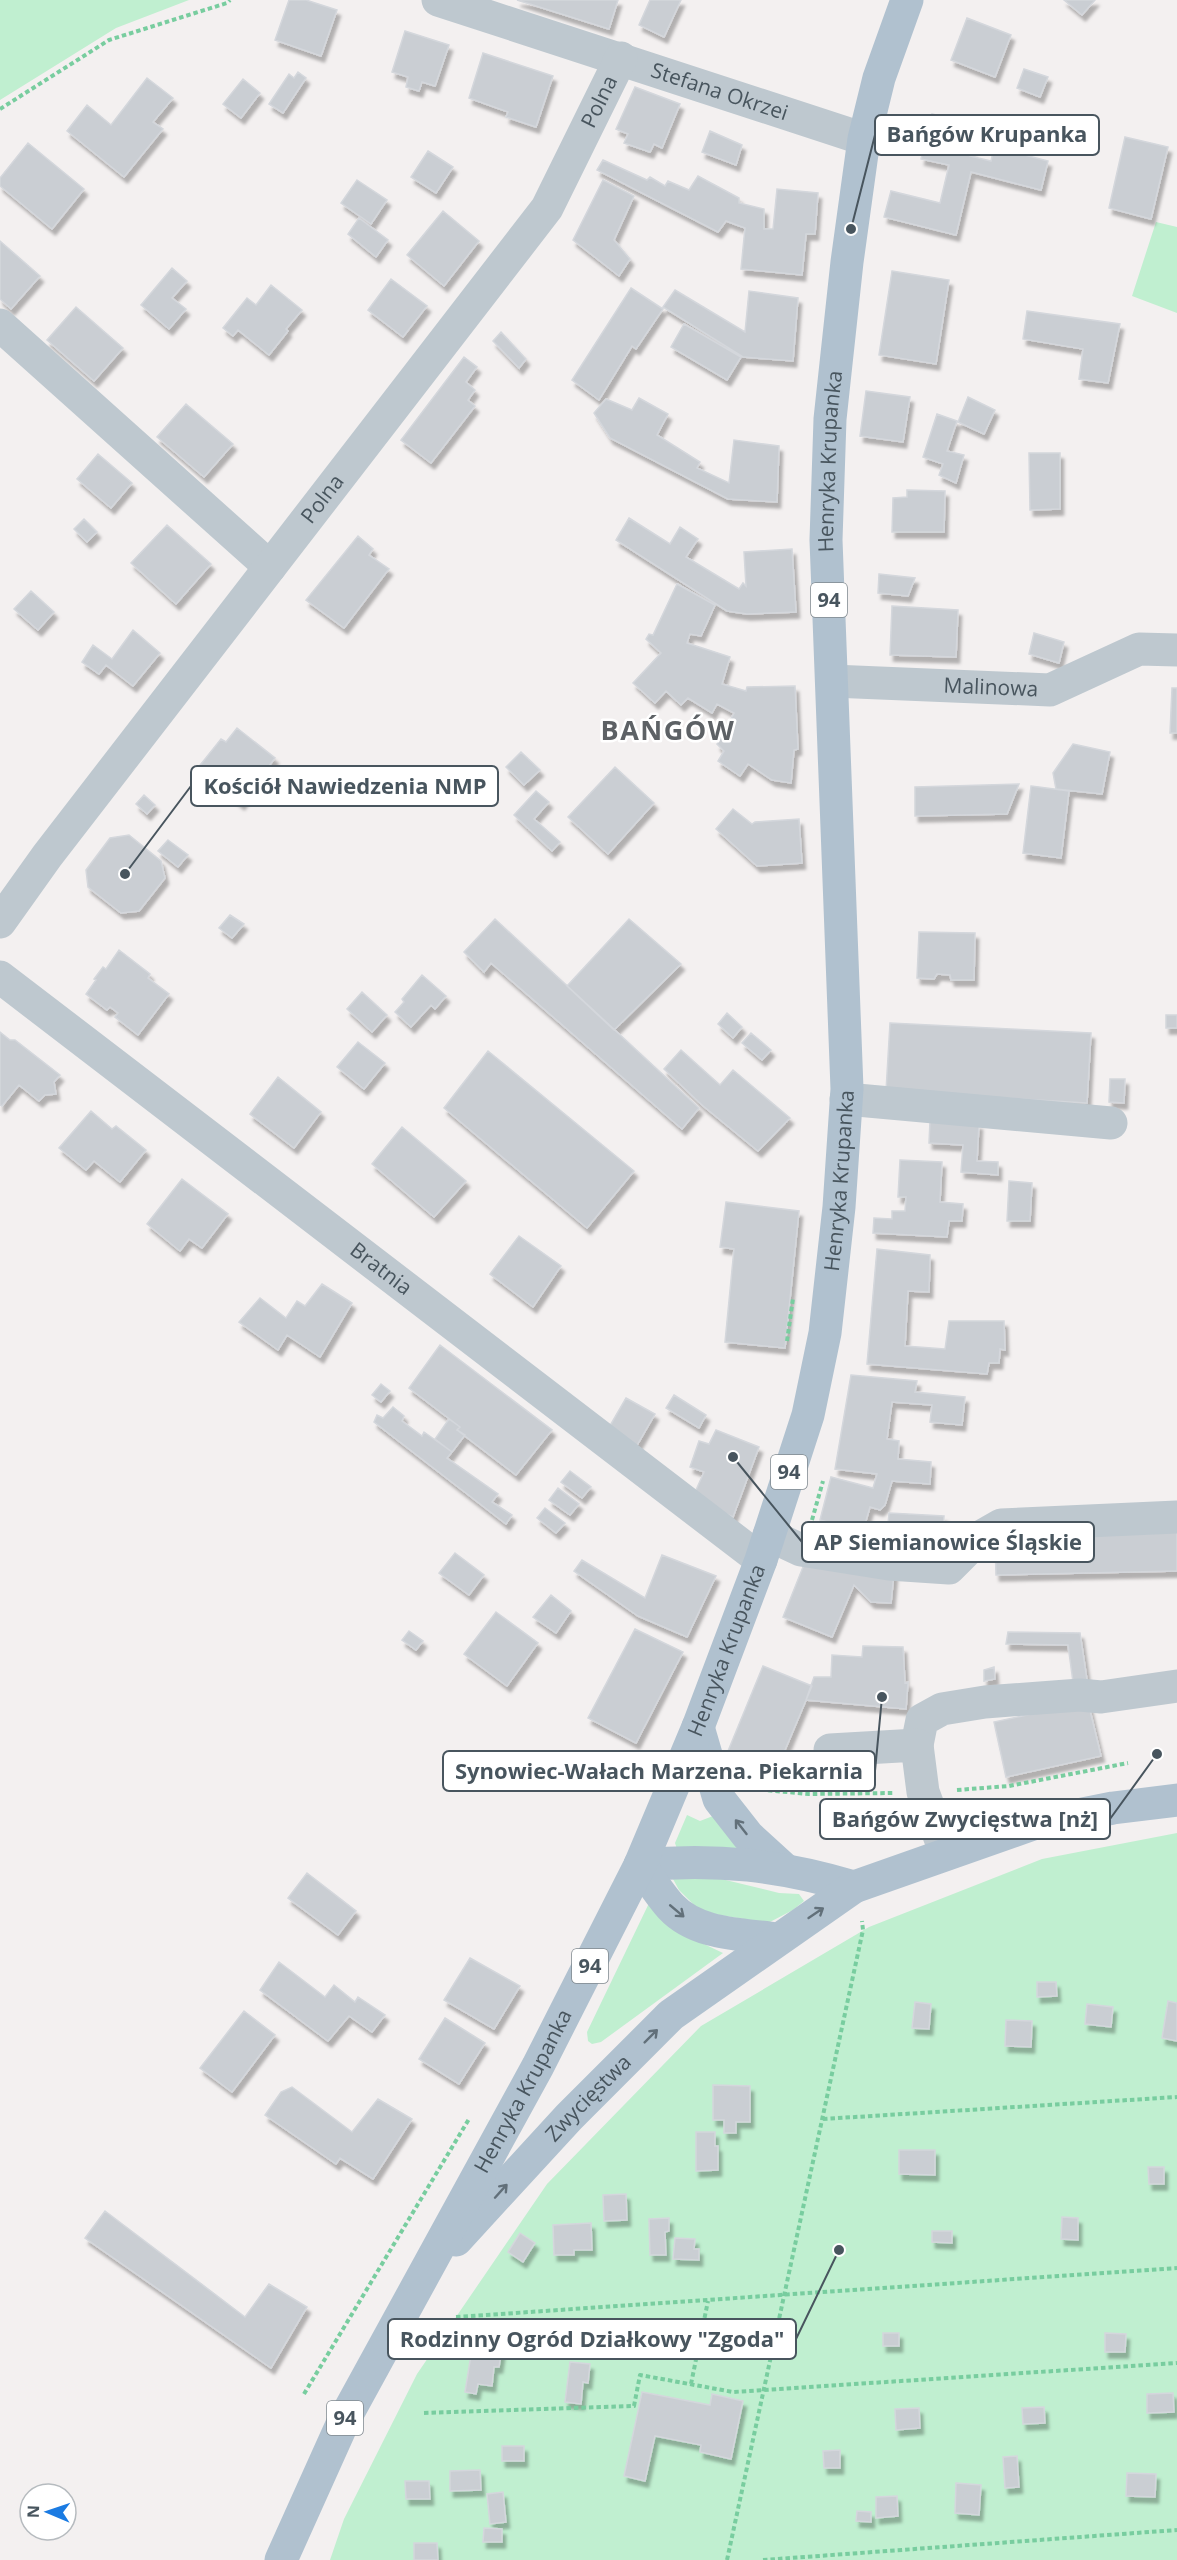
<svg xmlns="http://www.w3.org/2000/svg" width="1177" height="2560" viewBox="0 0 1177 2560" font-family="'Open Sans',sans-serif">
	<style>
		.green { fill: #c0efd0 }
		.building { fill: #caced3; stroke: #d4d7dc; stroke-width: 1.5; filter: url(#shadow) }
		.lines { fill: none; stroke-linecap: round; stroke-linejoin: round }
		.path { stroke: #78cd9f; stroke-width: 4; stroke-dasharray: 4.5 3; stroke-linecap: butt }
		.minor { stroke: #bec8cf; stroke-width: 33 }
		.major { stroke: #b0c1cf; stroke-width: 33 }
		.oneway { stroke: #62707a }
		.labels { text-anchor: middle; stroke-width: 5; stroke-linejoin: round; paint-order: stroke }
		.shield { fill: #fff; stroke: #7f888e; stroke-width: 1.5 }
		.shield-label { font-size: 20px; font-weight: bold; fill: #48555e }
		.street-label { font-size: 21px; fill: #48555e; stroke: #fff }
		.district-label { font-size: 27px; font-weight: bold; letter-spacing: 1.5px; fill: #5d6165; stroke: #fff }
		.leader { fill: none; stroke: #48555e; stroke-width: 2 }
		.callout-dot { fill: #48555e; stroke: #fff; stroke-width: 2 }
		.callout { fill: #fff; stroke: #48555e; stroke-width: 2 }
		.callout-label { font-size: 22px; text-anchor: middle; font-weight: bold; fill: #48555e }
	</style>
	<defs>
		<filter id="shadow"><feDropShadow dx="3.5" dy="6" stdDeviation="1.5" flood-color="#0004"/></filter>
	</defs>
	<rect width="100%" height="100%" fill="#f3f0f0"/>
	<!-- green -->
	<path class="green" d="M0 0H189L116 28 0 100Z
		M1156 222 1177 227V313L1132 296Z
		M687 1815 700 1821 713 1816 743 1852 677 1849 675 1843Z
		M1177 1833V2560H330L344 2519 417 2374 547 2184 701 2026 869 1927 1042 1859Z
		M709 1876 779 1893 799 1894 804 1901 793 1910 768 1923 701 1912 679 1890 673 1879Z
		M651 1899 689 1937 723 1953 601 2042 592 2044 588 2041 587 2032Z"/>
	<!-- building -->
	<path class="building" d="M289 0H306L337 10 321 56 275 40Z
		M517 0H618L609 29Z
		M650 0H681L664 37 639 25Z
		M1064 0H1095L1082 15Z
		M967 18 1011 35 995 77 951 60Z
		M405 31 449 45 435 86 422 82 419 91 406 87 408 77 392 72Z
		M483 53 553 76 536 127 506 117 508 112 469 98Z
		M1024 69 1048 77 1040 97 1017 88Z
		M298 72 306 78 283 113 269 104 289 74 294 78Z
		M147 78 173 98 153 122 163 129 124 177 67 131 87 105 111 125Z
		M243 79 260 93 241 118 223 104Z
		M635 87 680 104 662 148 654 144 650 152 624 143 628 134 616 129Z
		M932 114 978 125 970 156 991 161 994 147 1048 161 1041 190 971 172 956 235 884 217 891 191 940 203 949 165 921 159Z
		M710 131 742 145 736 165 702 152Z
		M1125 137 1168 147 1151 219 1109 208Z
		M28 143 84 189 52 229 0 186V178Z
		M428 151 453 167 436 193 411 177Z
		M603 160 647 180 650 177 665 186 668 181 689 190 698 176 739 198V203L764 209V229H773L777 189 818 193 815 234H806L802 275 741 269 745 228 726 221 718 232 597 170Z
		M357 180 387 200 371 224 341 203Z
		M603 180 634 196 614 240 630 259 619 276 573 240Z
		M443 211 479 241 444 286 407 255Z
		M359 218 388 240 376 257 348 234Z
		M0 241 40 276 11 309 0 299Z
		M172 268 187 281 172 298 186 309 169 329 141 305Z
		M892 271 949 280 936 364 879 355Z
		M391 279 427 306 403 337 368 310Z
		M271 285 302 310 286 329 288 331 269 355 238 330 233 336 223 328 247 298 256 305Z
		M631 288 663 309 636 349 632 346 599 400 572 380Z
		M675 290 745 332 749 291 798 298 793 361 743 357 663 307Z
		M76 307 123 348 94 381 47 340Z
		M1027 311 1120 324 1108 383 1079 379 1083 349 1023 339Z
		M684 324 741 357 727 380 671 347Z
		M501 332 526 359 519 368 493 341Z
		M464 357 477 367 466 382 475 390 468 400 475 406 431 463 401 440Z
		M866 391 910 397 903 442 860 436Z
		M968 397 995 410 984 434 958 422Z
		M639 398 668 414 657 435 700 462 697 468 729 483 734 440 779 446 777 502 728 499 610 438 594 413 606 399 632 410Z
		M186 404 233 444 204 477 157 437Z
		M937 414 957 421 947 451 964 455 956 483 939 475 943 464 923 457Z
		M1029 453H1060V509L1030 510Z
		M98 454 132 483 111 508 77 479Z
		M907 490 945 491 944 532H892L893 498 907 497Z
		M629 518 670 544 680 527 698 539 686 557 739 589 743 583 746 586 744 552 792 549 796 612 747 614 727 611 616 540Z
		M84 519 97 532 87 542 74 529Z
		M167 525 211 564 176 604 131 563Z
		M358 536 373 549 369 555 389 569 344 628 306 600Z
		M879 574 915 578 908 596 878 593Z
		M677 584 715 605 701 636 690 634 687 643 730 657 722 684 746 691 747 687 795 686 798 749 794 750 791 783 772 780 748 764 740 776 718 761 724 751 717 744 734 713 717 704 712 713 688 698 681 705 666 691 655 703 633 683 661 653 646 639 649 634 653 635Z
		M31 591 54 612 38 630 14 609Z
		M892 606 958 610 956 657 890 655Z
		M133 630 160 653 133 686 106 665 99 674 82 662 93 645 112 659Z
		M1034 633 1064 642 1059 663 1029 654Z
		M1172 688H1177V733H1170Z
		M237 728 275 758 241 804 197 769 221 739 226 742Z
		M1073 744 1110 752 1102 794 1056 789 1053 773Z
		M521 752 540 770 524 785 506 767Z
		M615 767 654 803 608 854 568 817Z
		M1019 784 1007 814 915 816V787Z
		M1031 786 1069 791 1061 858 1023 853Z
		M536 791 549 802 534 819 560 842 552 851 514 815Z
		M144 795 155 805 147 814 136 804Z
		M733 809 752 824 755 822 799 819 802 863 757 866 716 829Z
		M129 835 161 861 165 878 139 911 121 913 88 887 86 870 110 838Z
		M168 840 188 855 178 867 158 851Z
		M230 915 244 924 232 938 219 928Z
		M495 919 699 1108 682 1129 491 963 484 972 464 952Z
		M629 919 681 964 614 1030 567 986Z
		M919 932 975 933 974 980H951L950 975 937 974 934 979 917 978Z
		M119 950 150 974 148 978 169 994 138 1035 115 1017 118 1013 110 1007 107 1010 86 994 96 980 94 979 103 967 106 969Z
		M422 975 446 996 435 1009 431 1005 411 1027 395 1012 404 1002 402 999Z
		M362 992 387 1015 372 1032 347 1009Z
		M727 1013 742 1027 733 1038 718 1024Z
		M1166 1015H1177V1028H1166Z
		M890 1023 1091 1033 1087 1103 886 1091Z
		M0 1032 10 1040H15L60 1075 54 1082 56 1094 45 1095 39 1101 19 1085 2 1106 0 1105Z
		M751 1033 771 1050 762 1060 742 1043Z
		M358 1042 385 1063 364 1089 337 1067Z
		M681 1050 720 1085 733 1070 790 1118 758 1151 702 1105 664 1069Z
		M488 1051 634 1171 587 1228 444 1108Z
		M278 1077 321 1112 294 1148 250 1114Z
		M1110 1079H1125L1124 1103 1109 1102Z
		M91 1111 112 1129 116 1126 146 1150 120 1182 94 1161 86 1170 59 1148Z
		M930 1121 979 1124 977 1161 998 1162V1175L961 1172 963 1145 929 1143Z
		M402 1127 466 1181 434 1217 372 1164Z
		M900 1160 942 1162 940 1202 963 1204 962 1221H949L947 1237 873 1233 874 1218 892 1219V1211H905L906 1197H898Z
		M182 1179 228 1214 202 1248 189 1239 180 1251 147 1224Z
		M1009 1181 1032 1183 1030 1221H1007Z
		M726 1202 799 1211 785 1348 725 1342 734 1249 720 1247Z
		M519 1236 561 1266 533 1307 490 1274Z
		M877 1249 930 1255 929 1292 908 1291 905 1346 945 1349 949 1321H1004L1005 1350 1000 1349 999 1363H989L987 1374 867 1364Z
		M322 1284 352 1303 320 1357 287 1335 278 1350 239 1322 260 1298 286 1318 297 1301 305 1306Z
		M440 1345 552 1430 516 1475 457 1430 460 1427 409 1388Z
		M851 1375 917 1381 915 1392 965 1397 962 1425 930 1422 932 1405 892 1402 887 1439 899 1441 898 1459 931 1462 930 1484 892 1481 885 1505 880 1510 870 1507 863 1531 820 1520 831 1477 873 1488 877 1474 835 1469Z
		M381 1384 390 1391 381 1402 372 1395Z
		M674 1395 706 1415 699 1428 666 1408Z
		M626 1398 655 1414 636 1447 608 1429Z
		M393 1407 404 1416 402 1421 422 1436 424 1432 452 1452 447 1458 498 1494 492 1502 512 1515 506 1524 374 1422 377 1415 383 1418Z
		M449 1419 460 1427 457 1430 465 1435 452 1452 435 1439Z
		M716 1430 759 1447 733 1517 692 1499 704 1472 690 1467 699 1441 709 1444Z
		M570 1471 591 1487 582 1498 561 1482Z
		M558 1488 579 1504 570 1515 549 1500Z
		M545 1508 565 1523 556 1533 537 1518Z
		M889 1513 944 1516 941 1560 885 1557Z
		M1177 1526V1571L996 1575 995 1542 1065 1540V1529Z
		M455 1553 484 1575 469 1595 439 1573Z
		M662 1555 716 1576 687 1637 638 1616 574 1571 582 1560 645 1598Z
		M805 1562 894 1573 891 1603 871 1602 854 1585 832 1637 783 1617Z
		M551 1595 571 1611 556 1633 533 1617Z
		M496 1612 538 1643 507 1686 464 1654Z
		M635 1629 683 1652 636 1743 588 1718Z
		M409 1631 423 1641 416 1650 402 1640Z
		M1008 1632 1080 1633 1087 1680 1073 1682 1068 1645 1006 1644Z
		M863 1646 903 1647 905 1683 908 1682 906 1709 806 1700 814 1677H831L832 1655 862 1657Z
		M763 1666 812 1686 777 1769 728 1751Z
		M994 1667 995 1679 984 1681V1670Z
		M1088 1702 1101 1756 1006 1777 994 1722Z
		M307 1873 356 1911 338 1935 288 1898Z
		M470 1958 520 1986 494 2029 444 2000Z
		M279 1962 325 1997 334 1985 355 2002 358 1997 385 2015 372 2032 349 2016 328 2041 260 1990Z
		M1037 1982H1056L1057 1996 1037 1997Z
		M1168 2001 1177 2003V2041L1162 2038Z
		M915 2002 931 2004 929 2029 912 2028Z
		M1087 2004 1113 2007 1111 2027 1085 2024Z
		M244 2011 275 2035 232 2092 200 2068Z
		M445 2018 485 2043 459 2084 419 2059Z
		M1006 2020 1032 2021 1031 2047 1005 2046Z
		M713 2085 750 2086V2122H736V2133H724V2120H713Z
		M292 2087 352 2132 378 2099 412 2119 373 2179 340 2158 336 2164 265 2115 281 2092Z
		M696 2132H715V2146H718V2170L696 2171Z
		M899 2150H935V2175L899 2174Z
		M1148 2167H1164V2184H1149Z
		M626 2194 627 2220 604 2221 603 2195Z
		M105 2211 245 2317 269 2284 307 2307 271 2368 85 2238Z
		M1062 2217 1078 2218V2240L1061 2239Z
		M669 2218V2231L665 2232 666 2255H650L649 2219Z
		M591 2223 592 2250H574V2255H554L553 2225Z
		M932 2231H952V2243L932 2242Z
		M520 2233 535 2243 523 2262 508 2252Z
		M675 2238 695 2239 694 2249H699V2260L673 2259Z
		M883 2333H899V2346H883Z
		M1105 2333 1126 2334 1125 2352H1105Z
		M475 2344 502 2348 499 2367H494L492 2386 478 2384 476 2394 465 2392 471 2355 474 2356Z
		M570 2362 590 2364 588 2383 583 2382 581 2404 565 2402Z
		M642 2392 710 2405 712 2394 743 2401 731 2459 700 2452 701 2445 655 2436 645 2481 624 2476Z
		M1173 2393 1174 2412 1147 2413V2394Z
		M1044 2407 1045 2423 1023 2424 1022 2408Z
		M919 2408 920 2428 896 2430 895 2409Z
		M502 2446H524V2461H502Z
		M840 2450V2468H824L823 2451Z
		M1017 2456 1019 2487 1005 2488 1003 2457Z
		M480 2470 481 2490 450 2491V2471Z
		M1127 2473 1156 2474 1155 2497 1126 2496Z
		M405 2481H429L430 2499H406Z
		M956 2483 981 2485 979 2515 955 2513Z
		M503 2492 506 2522 490 2524 487 2494Z
		M897 2496 898 2516 876 2518V2497Z
		M857 2511 871 2512V2522L856 2521Z
		M484 2528 502 2529V2542H483Z
		M414 2543H437L438 2560H414Z"/>
	<g class="lines">
		<!-- path -->
		<path class="path" d="M0 109 109 40 227 3 230 0
			M787 1341 793 1298
			M812 1520 823 1481
			M753 1789 809 1794 893 1793
			M957 1790 1009 1786 1128 1763
			M823 2119 1177 2097
			M456 2317 1177 2268
			M691 2384 708 2301
			M304 2394 469 2119
			M424 2413 634 2406 640 2375 733 2392 1177 2363
			M727 2560 863 1930 862 1921
			M763 2560 1177 2530"/>
		<!-- minor -->
		<g class="minor">
			<path id="s1" d="M438 0 864 139"/>
			<path d="M0 325 270 567"/>
			<path id="s2" d="M832 681 1050 690 1139 649 1177 650"/>
			<path id="s3" d="M0 922 47 856 547 208 621 58"/>
			<path id="s4" d="M0 977 761 1560"/>
			<path d="M846 1099 1111 1123"/>
			<path d="M769 1535 801 1550 889 1564 949 1568 980 1537 1001 1525 1177 1517"/>
			<path d="M917 1745 922 1720 942 1709 985 1702 1080 1695 1101 1697 1177 1686"/>
			<path d="M830 1750 917 1745 923 1792 946 1854"/>
		</g>
		<!-- major -->
		<g class="major">
			<path d="M698 1727 719 1799 748 1836 783 1868"/>
			<path d="M640 1865C716 1858 781 1865 854 1887"/>
			<path d="M640 1865C650 1879 660 1895 671 1907 697 1935 742 1934 777 1939"/>
			<path id="s5" d="M456 2240 569 2117 671 2015 854 1887 1033 1824 1113 1808 1177 1800"/>
			<path id="s6" d="M281 2560 344 2420 538 2066 640 1865 698 1727 761 1560 808 1415 825 1333 839 1207 847 1089 826 540 830 419 847 262 864 139 879 78 907 0"/>
		</g>
	</g>
	<!-- one-way arrows -->
	<defs><path id="oneway-shaft" d="M-6 0H5M1.5-3L5.5 0L1.5 3" fill="none" stroke-width="1.6" stroke-linecap="round" stroke-linejoin="round" transform="scale(1.5)"/></defs>
	<g class="oneway">
		<use href="#oneway-shaft" transform="translate(741 1827) rotate(-128)"/>
		<use href="#oneway-shaft" transform="translate(677 1911) rotate(40)"/>
		<use href="#oneway-shaft" transform="translate(816 1913) rotate(-34)"/>
		<use href="#oneway-shaft" transform="translate(651 2036) rotate(-45)"/>
		<use href="#oneway-shaft" transform="translate(501 2191) rotate(-48)"/>
	</g>
	<g class="labels">
		<!-- shield labels -->
		<g class="shield">
			<rect x="811" y="583" width="36" height="34" rx="4.5"/>
			<rect x="771" y="1455" width="36" height="34" rx="4.5"/>
			<rect x="572" y="1949" width="36" height="34" rx="4.5"/>
			<rect x="327" y="2401" width="36" height="34" rx="4.5"/>
		</g>
		<g class="shield-label">
			<text x="829" y="607">94</text>
			<text x="789" y="1479">94</text>
			<text x="590" y="1973">94</text>
			<text x="345" y="2425">94</text>
		</g>
		<!-- street labels -->
		<g class="street-label">
			<text dy="7" stroke="none"><textPath href="#s1" startOffset="296">Stefana Okrzei</textPath></text>
			<text dy="7" stroke="none"><textPath href="#s3" startOffset="1018">Polna</textPath></text>
			<text dy="7" stroke="none"><textPath href="#s6" startOffset="2220">Henryka Krupanka</textPath></text>
			<text dy="7" stroke="none"><textPath href="#s3" startOffset="532">Polna</textPath></text>
			<text dy="7" stroke="none"><textPath href="#s2" startOffset="159">Malinowa</textPath></text>
			<text dy="7" stroke="none"><textPath href="#s6" startOffset="1500">Henryka Krupanka</textPath></text>
			<text dy="7" stroke="none"><textPath href="#s4" startOffset="480">Bratnia</textPath></text>
			<text dy="7" stroke="none"><textPath href="#s6" startOffset="1014">Henryka Krupanka</textPath></text>
			<text dy="7" stroke="none"><textPath href="#s6" startOffset="528">Henryka Krupanka</textPath></text>
			<text dy="7" stroke="none"><textPath href="#s5" startOffset="194">Zwycięstwa</textPath></text>
		</g>
		<!-- district labels -->
		<g class="district-label">
			<text x="668" y="740">BAŃGÓW</text>
		</g>
	</g>
	<!-- callouts -->
	<path class="leader" d="M851 229L875 135M125 874L191 786M733 1457L802 1542M882 1697L875 1771M1157 1754L1110 1819M839 2250L796 2339"/>
	<g class="callout-dot">
		<circle cx="851" cy="229" r="6"/>
		<circle cx="125" cy="874" r="6"/>
		<circle cx="733" cy="1457" r="6"/>
		<circle cx="882" cy="1697" r="6"/>
		<circle cx="1157" cy="1754" r="6"/>
		<circle cx="839" cy="2250" r="6"/>
	</g>
	<g class="callout">
		<rect x="875" y="115" width="224" height="40" rx="6"/>
		<rect x="191" y="766" width="307" height="40" rx="6"/>
		<rect x="802" y="1522" width="292" height="40" rx="6"/>
		<rect x="443" y="1751" width="432" height="40" rx="6"/>
		<rect x="820" y="1799" width="290" height="40" rx="6"/>
		<rect x="388" y="2319" width="408" height="40" rx="6"/>
	</g>
	<g class="callout-label">
		<text x="987" y="142">Bańgów Krupanka</text>
		<text x="345" y="794">Kościół Nawiedzenia NMP</text>
		<text x="948" y="1550">AP Siemianowice Śląskie</text>
		<text x="659" y="1779">Synowiec-Wałach Marzena. Piekarnia</text>
		<text x="965" y="1827">Bańgów Zwycięstwa [nż]</text>
		<text x="592" y="2347">Rodzinny Ogród Działkowy "Zgoda"</text>
	</g>
	<!-- north arrow -->
	<g transform="translate(48 2512) rotate(272)"><circle r="28" fill="#ffffff" stroke="#b6bbbf" stroke-width="1.5"/>
	<path d="M0-4.5L10 22L0 15L-10 22Z" fill="#1b7be2"/>
	<text y="-9" font-size="16" font-weight="bold" text-anchor="middle" fill="#48555e">N</text>
	</g>
</svg>
